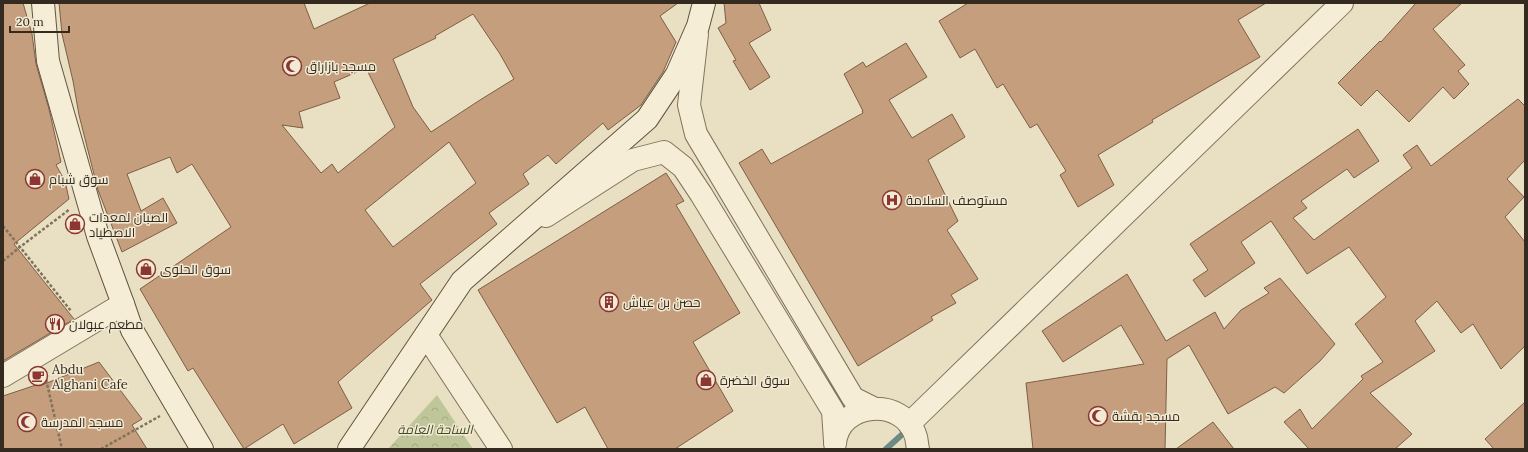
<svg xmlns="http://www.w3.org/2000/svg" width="1528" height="452" viewBox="0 0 1528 452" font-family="Lora,Cairo,serif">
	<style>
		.park { fill: url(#park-crowns) }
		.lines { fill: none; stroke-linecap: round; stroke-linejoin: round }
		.stream { stroke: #6d8a84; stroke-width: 6 }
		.building { fill: #c49e7d; stroke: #7f5e44; fill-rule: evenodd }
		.minor-casing { stroke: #82725c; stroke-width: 24 }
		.secondary-casing { stroke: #64533f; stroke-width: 24 }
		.path { stroke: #82725c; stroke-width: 2.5; stroke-dasharray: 3 2; stroke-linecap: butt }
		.minor { stroke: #f5edd6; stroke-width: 22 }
		.secondary { stroke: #f5edd6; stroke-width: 22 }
		.labels { text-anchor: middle; stroke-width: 3; stroke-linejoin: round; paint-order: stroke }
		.poi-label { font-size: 13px; fill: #342a1f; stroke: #f2ead3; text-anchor: start }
		.park-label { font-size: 13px; font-style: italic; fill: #434e27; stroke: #f2ead3 }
	</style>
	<defs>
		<pattern id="park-crowns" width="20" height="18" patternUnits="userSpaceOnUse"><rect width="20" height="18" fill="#bfc699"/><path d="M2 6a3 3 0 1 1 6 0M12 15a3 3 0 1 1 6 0" fill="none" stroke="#a5aa83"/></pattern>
	</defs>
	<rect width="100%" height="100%" fill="#e9e0c4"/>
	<!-- park -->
	<path class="park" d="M437 395 473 449H388Z"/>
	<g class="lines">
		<!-- stream -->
		<path class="stream" d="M886 449 907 430"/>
	</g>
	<!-- building -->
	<path class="building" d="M3 3H23L32 34 36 64 49 109 61 162 56 165 65 181 69 199 14 244 74 319 3 361Z
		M59 3H304L314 29 370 3H678L660 16 676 42 663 72 641 105 608 130 603 123 556 164 548 155 523 174 529 184 489 213 497 224 420 284 432 300 338 382 352 408 294 444 283 424 244 449 193 368 188 371 140 289 231 227 192 164 177 173 170 157 127 174 141 211 163 198 177 223 122 252 98 190 79 115 73 81 62 34ZM473 14 500 54 514 79 480 100 431 132 413 107 393 59 436 38 435 36ZM366 68 395 127 338 173 332 164 321 173 282 125 303 128 299 112 340 98 334 82ZM449 142 476 183 393 247 365 210Z
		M724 3H759L771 30 749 43 770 77 750 90 733 61 736 60 718 28 726 23Z
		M968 3H1266L1238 20 1260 57 1152 120 1153 122 1098 155 1114 185 1078 207 1060 175 1066 171 1037 124 1030 128 1003 84 997 88 975 49 960 58 939 21Z
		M1416 3H1462L1433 29 1465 65 1458 71 1469 84 1454 99 1443 87 1409 122 1377 90 1361 106 1338 83 1380 41 1381 42Z
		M906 43 927 77 889 100 912 138 952 114 965 137 928 160 958 221 947 230 978 279 951 295 956 303 931 317 933 320 858 366 739 163 762 149 771 164 863 113 862 111H863L844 74 863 62 866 67Z
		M1518 99 1525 106V160L1507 179 1524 197 1505 217 1525 242V346L1501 369 1473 324 1461 333 1437 301 1415 321 1435 351 1370 393 1412 434 1395 449H1309L1284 422 1300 409 1312 429 1363 379 1361 376 1383 362 1355 324 1386 297 1349 247 1307 274 1271 221 1241 242 1255 263 1205 297 1193 280 1208 270 1190 244 1358 129 1379 161 1354 178 1347 169 1301 201 1307 208 1293 218 1314 240 1412 168 1403 155 1417 145 1431 166Z
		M666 173 684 201 676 205 740 313 693 342 733 411 675 449H608L585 407 557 423 478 290Z
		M1127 274 1166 341 1215 312 1224 329 1241 310 1269 293 1264 288 1280 278 1335 344 1320 361 1284 393 1275 387 1228 414 1189 345 1167 359 1165 449H1033L1026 383 1144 364 1121 325 1063 362 1042 331Z
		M99 362 142 419 132 425 147 449H3V396L42 383V385Z
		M1525 402V449H1494L1485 439Z
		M1213 422 1234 449H1176Z"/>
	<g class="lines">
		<!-- minor casing -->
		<g class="minor-casing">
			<path id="minor" d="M697 34 689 105 696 134 853 398 873 408
				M546 216 633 160 664 152 683 167 701 194 833 411 835 441
				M426 335 501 449
				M3 376 123 304
				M909 424 1342 3
				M835 444C838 401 904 396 916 437 917 441 917 445 918 449"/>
		</g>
		<!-- secondary casing -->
		<g class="secondary-casing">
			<path id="secondary" d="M43 3 48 61 98 236 123 304 132 330 202 449
				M349 449 462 281 647 119 677 74 698 26 704 3"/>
		</g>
		<!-- path -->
		<path class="path" d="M3 226 20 247 70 209
			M3 261 20 247 71 311
			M45 375 62 449
			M101 449 160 416"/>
		<!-- minor -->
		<use href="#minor" class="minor"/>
		<!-- secondary -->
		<use href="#secondary" class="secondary"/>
	</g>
	<!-- icons -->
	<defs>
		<g id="mosque-ring" transform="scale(1)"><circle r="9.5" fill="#f2ead3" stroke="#8c3532" stroke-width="1.5"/><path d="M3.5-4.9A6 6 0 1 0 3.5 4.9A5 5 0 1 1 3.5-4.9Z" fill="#8c3532"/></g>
		<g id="shop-ring" transform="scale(1)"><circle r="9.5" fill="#f2ead3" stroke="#8c3532" stroke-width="1.5"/><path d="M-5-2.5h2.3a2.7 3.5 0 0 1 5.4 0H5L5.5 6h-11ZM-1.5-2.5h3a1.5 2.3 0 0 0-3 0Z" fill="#8c3532"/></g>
		<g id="hospital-ring" transform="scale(1)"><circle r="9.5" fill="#f2ead3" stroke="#8c3532" stroke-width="1.5"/><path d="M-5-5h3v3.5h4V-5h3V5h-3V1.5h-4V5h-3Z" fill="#8c3532"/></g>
		<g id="building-ring" transform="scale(1)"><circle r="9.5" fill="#f2ead3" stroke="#8c3532" stroke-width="1.5"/><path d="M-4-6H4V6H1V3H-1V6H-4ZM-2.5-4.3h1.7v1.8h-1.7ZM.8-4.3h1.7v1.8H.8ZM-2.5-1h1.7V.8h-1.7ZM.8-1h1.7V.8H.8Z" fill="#8c3532"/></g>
		<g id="restaurant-ring" transform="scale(1)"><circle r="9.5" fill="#f2ead3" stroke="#8c3532" stroke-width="1.5"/><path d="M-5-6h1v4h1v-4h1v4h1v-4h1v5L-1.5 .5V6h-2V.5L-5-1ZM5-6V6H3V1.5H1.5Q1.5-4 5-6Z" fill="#8c3532"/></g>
		<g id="cafe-ring" transform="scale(1)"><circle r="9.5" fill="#f2ead3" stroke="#8c3532" stroke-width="1.5"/><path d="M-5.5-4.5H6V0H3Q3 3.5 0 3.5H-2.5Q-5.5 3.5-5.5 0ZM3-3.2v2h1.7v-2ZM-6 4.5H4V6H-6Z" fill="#8c3532"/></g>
	</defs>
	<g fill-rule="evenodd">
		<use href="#mosque-ring" x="292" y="66"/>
		<use href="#shop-ring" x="35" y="179"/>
		<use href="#hospital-ring" x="892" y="200"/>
		<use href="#shop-ring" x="75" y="224"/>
		<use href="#shop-ring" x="146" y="269"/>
		<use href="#building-ring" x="609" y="302"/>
		<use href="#restaurant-ring" x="55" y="324"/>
		<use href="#cafe-ring" x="38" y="376"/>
		<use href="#shop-ring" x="706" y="380"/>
		<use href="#mosque-ring" x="1098" y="416"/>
		<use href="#mosque-ring" x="27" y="422"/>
	</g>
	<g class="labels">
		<!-- poi labels -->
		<g class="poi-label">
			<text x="306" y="71">مسجد بازاراق</text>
			<text x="49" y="184">سوق شبام</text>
			<text x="906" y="205">مستوصف السلامة</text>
			<text x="89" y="222">الصبان لمعدات<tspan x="89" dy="15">الاصطياد</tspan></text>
			<text x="160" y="274">سوق الحلوى</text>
			<text x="623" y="307">حصن بن عياش</text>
			<text x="69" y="329">مطعم عبولان</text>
			<text x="52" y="374">Abdu<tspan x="52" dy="15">Alghani Cafe</tspan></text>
			<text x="720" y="385">سوق الخضرة</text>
			<text x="1112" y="421">مسجد بقشة</text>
			<text x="41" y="427">مسجد المدرسة</text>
		</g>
		<!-- park labels -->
		<g class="park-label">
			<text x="435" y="434">الساحة العامة</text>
		</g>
	</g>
	<!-- border -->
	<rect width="1528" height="452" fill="none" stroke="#342a1f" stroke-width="8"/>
	<!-- scale -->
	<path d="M10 26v6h59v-6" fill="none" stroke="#342a1f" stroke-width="2"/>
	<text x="16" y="26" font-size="12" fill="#342a1f" stroke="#f2ead3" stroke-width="3" paint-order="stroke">20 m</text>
</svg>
